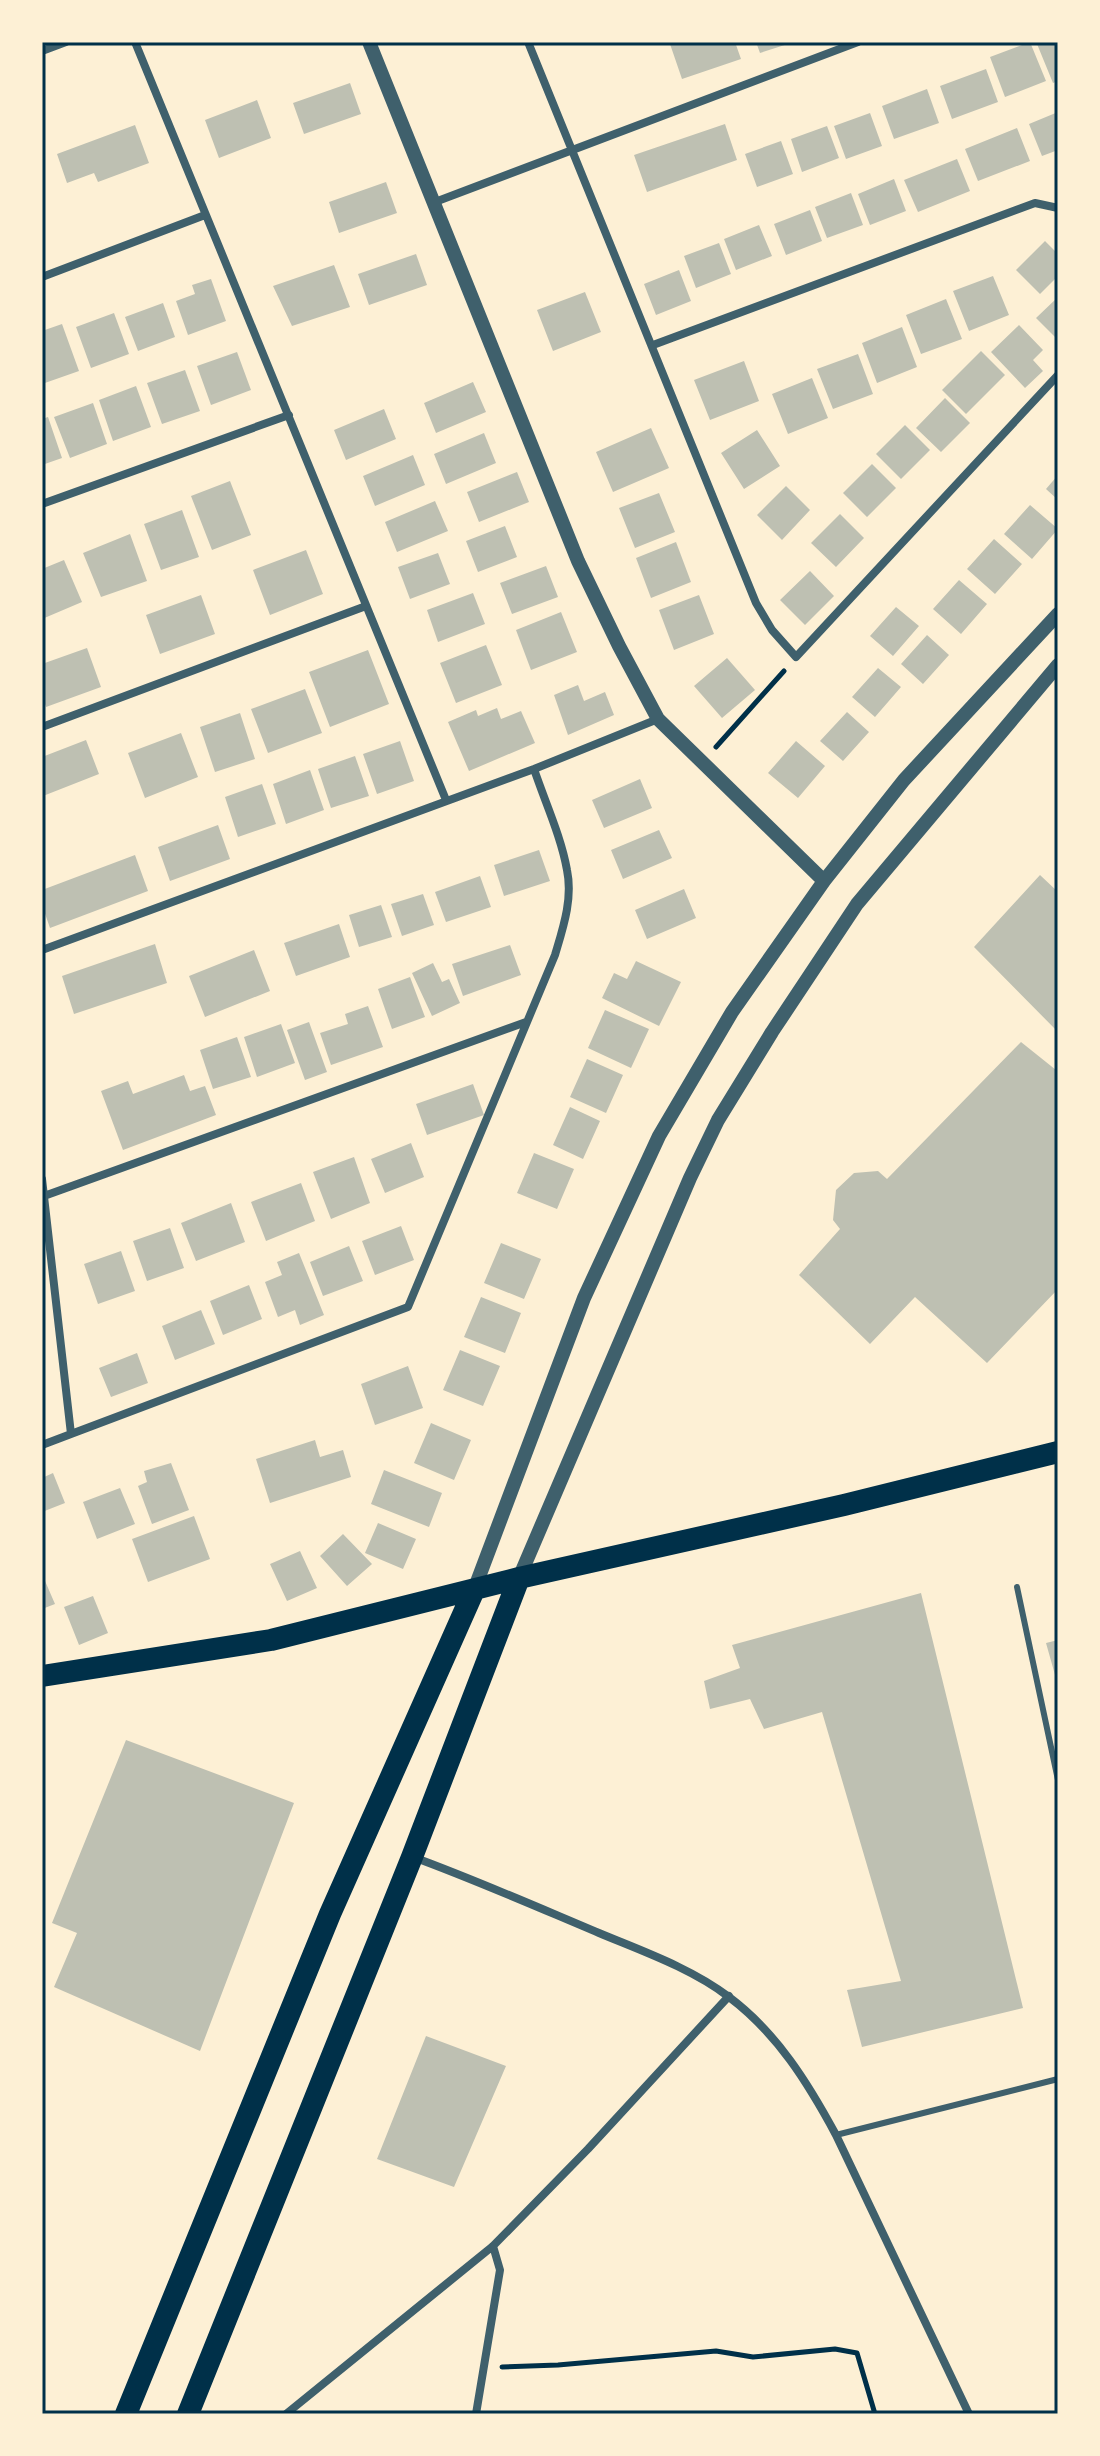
<svg xmlns="http://www.w3.org/2000/svg" width="1100" height="2456" viewBox="0 0 1100 2456" font-family="Overpass,sans-serif">
	<style>
		.building { fill: #bec0b2 }
		.lines { fill: none; stroke-linecap: round; stroke-linejoin: round }
		.path { stroke: #003049; stroke-width: 5 }
		.service { stroke: #3f606c; stroke-width: 6 }
		.minor { stroke: #3f606c; stroke-width: 8 }
		.tertiary { stroke: #3f606c; stroke-width: 14 }
		.trunk { stroke: #003049; stroke-width: 22 }
		.neatline { fill: none; stroke: #003049; stroke-width: 3 }
	</style>
	<rect width="100%" height="100%" fill="#fdf0d5"/>
	<!-- building -->
	<path class="building" d="M674 42H735L741 59 682 79 670 44Z
		M756 42H791V43L760 53Z
		M1030 42 1046 81 1005 97 990 57Z
		M1043 42H1058V81L1053 83 1037 44Z
		M986 69 998 102 952 119 940 86Z
		M350 83 361 114 304 134 293 103Z
		M927 89 939 123 894 139 882 106Z
		M257 100 271 138 219 158 205 120Z
		M1058 112V150L1042 156 1029 124Z
		M870 113 882 146 846 159 834 126Z
		M725 124 737 160 647 192 634 155Z
		M135 125 149 163 98 182 94 173 67 183 57 154Z
		M827 126 839 158 802 172 791 139Z
		M1017 128 1030 161 978 181 965 149Z
		M781 141 793 174 757 187 745 154Z
		M957 159 970 191 918 212 904 180Z
		M894 179 906 211 870 225 858 194Z
		M386 182 397 213 339 233 329 202Z
		M851 193 863 225 827 238 815 207Z
		M810 210 822 241 786 255 774 224Z
		M759 225 772 256 736 270 724 239Z
		M1045 241 1058 254V276L1040 294 1016 270Z
		M719 243 731 274 696 288 684 256Z
		M416 254 427 285 369 305 358 274Z
		M334 265 350 307 292 326 273 286Z
		M679 270 691 301 656 315 644 284Z
		M993 276 1009 315 969 331 953 291Z
		M211 279 226 321 188 335 176 301 195 294 192 285Z
		M585 292 601 332 553 351 537 310Z
		M1058 297V340L1036 318Z
		M946 299 962 339 921 354 906 315Z
		M163 303 175 337 138 351 125 317Z
		M114 313 129 354 91 368 76 327Z
		M62 324 79 371 42 384V331Z
		M1019 325 1043 350 1033 360 1043 371 1025 388 991 352Z
		M902 327 917 367 877 383 862 343Z
		M981 351 1005 375 966 414 942 390Z
		M237 352 251 390 211 405 197 366Z
		M858 354 873 394 833 409 817 369Z
		M744 361 759 401 710 420 694 380Z
		M185 370 200 411 162 424 147 383Z
		M812 378 828 418 788 434 772 394Z
		M473 382 486 412 436 433 424 403Z
		M136 386 151 427 113 441 99 400Z
		M945 398 970 423 941 452 916 428Z
		M93 403 107 444 70 458 54 417Z
		M384 409 396 439 346 460 334 430Z
		M48 417 62 458 42 465V419Z
		M905 425 930 450 901 479 876 454Z
		M651 428 669 468 613 492 596 452Z
		M757 430 780 466 744 489 721 453Z
		M484 433 496 463 446 484 434 454Z
		M413 455 425 485 375 506 363 476Z
		M872 464 896 488 867 517 843 493Z
		M517 472 529 502 479 522 467 492Z
		M1058 475V500L1046 489Z
		M230 481 251 535 212 550 191 496Z
		M786 486 810 510 782 540 757 515Z
		M659 493 675 532 635 548 619 508Z
		M435 501 448 531 397 552 385 522Z
		M1030 505 1058 529 1032 559 1004 534Z
		M182 510 199 557 161 570 144 524Z
		M840 514 864 538 836 567 811 543Z
		M505 526 517 557 478 572 466 541Z
		M130 534 147 581 101 597 83 553Z
		M994 539 1022 564 995 594 967 569Z
		M676 542 691 582 651 598 636 558Z
		M306 550 323 594 270 615 253 570Z
		M438 553 450 584 410 599 398 567Z
		M64 560 82 602 42 619V569Z
		M546 566 558 597 512 614 500 583Z
		M810 571 834 596 805 625 780 600Z
		M959 580 987 604 961 634 933 609Z
		M473 593 485 624 438 642 427 610Z
		M201 595 215 634 160 654 146 615Z
		M699 595 714 634 674 650 659 610Z
		M896 607 919 626 893 656 870 636Z
		M561 612 577 652 531 670 516 630Z
		M927 635 949 655 923 684 901 664Z
		M486 645 502 685 456 703 440 663Z
		M87 648 101 687 46 707 42 695V664Z
		M368 650 389 704 330 727 309 672Z
		M727 658 755 690 722 718 694 686Z
		M878 668 901 687 875 717 852 697Z
		M578 685 584 701 605 692 614 715 568 735 554 695Z
		M305 689 322 733 268 753 251 709Z
		M497 708 501 719 521 711 535 743 469 771 448 722 476 710 478 716Z
		M847 712 869 732 843 761 820 741Z
		M240 713 255 759 215 772 200 727Z
		M181 733 198 777 145 798 128 753Z
		M86 740 99 774 43 796 42 757Z
		M400 741 414 781 377 794 363 754Z
		M796 741 825 766 798 798 768 773Z
		M355 756 369 796 331 808 318 769Z
		M310 770 324 810 286 824 273 784Z
		M640 779 652 808 604 828 592 800Z
		M262 784 276 824 238 837 225 797Z
		M218 825 230 859 170 881 158 847Z
		M659 830 672 858 623 879 611 850Z
		M539 850 550 881 504 896 494 865Z
		M135 855 148 891 50 928 42 905V890Z
		M1040 875 1058 892V1032L974 947Z
		M480 876 491 907 446 922 435 892Z
		M684 889 696 918 647 939 635 910Z
		M423 894 434 925 402 936 391 904Z
		M381 905 392 937 359 947 349 915Z
		M339 924 350 957 296 976 284 943Z
		M155 944 167 983 74 1014 62 976Z
		M510 945 521 975 463 996 452 964Z
		M254 950 270 991 205 1017 189 976Z
		M636 961 681 982 659 1026 602 998 614 973 627 979Z
		M433 963 442 982 449 979 460 1003 432 1016 412 973Z
		M410 977 425 1017 392 1029 378 989Z
		M368 1006 383 1047 331 1065 320 1033 348 1024 345 1014Z
		M605 1010 649 1029 631 1068 588 1048Z
		M309 1022 327 1072 305 1080 287 1030Z
		M281 1024 295 1063 257 1077 244 1037Z
		M237 1037 251 1077 213 1089 200 1050Z
		M1021 1042 1056 1070 1058 1068V1289L987 1363 915 1297 870 1344 799 1275 840 1229 833 1220 836 1190 854 1173 878 1171 887 1179Z
		M587 1059 623 1075 606 1113 570 1097Z
		M184 1075 190 1091 205 1086 216 1115 123 1150 101 1091 128 1081 133 1094Z
		M473 1084 484 1115 427 1135 416 1104Z
		M570 1107 600 1121 583 1159 553 1145Z
		M411 1143 424 1177 385 1193 371 1159Z
		M534 1153 574 1169 557 1209 517 1193Z
		M354 1157 370 1203 331 1219 313 1172Z
		M301 1183 315 1221 266 1241 251 1202Z
		M231 1203 245 1242 196 1261 181 1223Z
		M401 1226 414 1260 375 1275 362 1241Z
		M170 1228 184 1268 147 1281 133 1241Z
		M501 1243 541 1259 524 1299 484 1283Z
		M349 1246 363 1281 323 1296 310 1262Z
		M121 1251 135 1291 98 1304 84 1264Z
		M299 1253 324 1315 300 1325 295 1310 278 1317 265 1282 282 1275 277 1262Z
		M249 1285 262 1319 223 1335 210 1301Z
		M481 1297 521 1313 505 1353 464 1337Z
		M201 1310 215 1344 175 1360 162 1326Z
		M460 1350 500 1366 483 1406 443 1390Z
		M137 1353 148 1383 111 1397 99 1368Z
		M408 1366 423 1408 375 1425 361 1384Z
		M431 1423 471 1440 454 1480 414 1463Z
		M315 1440 320 1457 343 1450 351 1477 270 1503 256 1459Z
		M171 1463 189 1510 152 1524 138 1486 147 1482 144 1471Z
		M384 1470 442 1493 429 1527 371 1504Z
		M53 1473 65 1503 42 1512V1478Z
		M120 1488 135 1524 97 1539 83 1502Z
		M194 1516 210 1559 148 1582 132 1539Z
		M378 1523 416 1539 403 1569 365 1553Z
		M343 1534 372 1564 347 1586 320 1556Z
		M300 1551 317 1588 287 1601 270 1564Z
		M42 1574 55 1604 42 1609Z
		M921 1593 1023 2008 862 2047 847 1990 901 1981 822 1712 764 1729 750 1699 710 1709 704 1681 740 1668 732 1645Z
		M93 1596 108 1633 79 1645 64 1607Z
		M1058 1640V1682H1057L1046 1643Z
		M126 1740 294 1803 200 2051 54 1987 77 1933 52 1923Z
		M426 2036 506 2066 454 2187 377 2159Z"/>
	<g class="lines">
		<!-- path -->
		<path class="path" d="M716 747 784 671
			M502 2367 558 2365 716 2351 753 2357 835 2349 857 2353 875 2414"/>
		<!-- service -->
		<path class="service" d="M1017 1587 1058 1780
			M836 2135 1058 2079"/>
		<!-- minor -->
		<path class="minor" d="M135 42 446 800
			M528 42 756 603 772 630 796 657 1058 375
			M42 51 66 42
			M435 202 858 42
			M42 277 205 215
			M653 345 1035 203 1058 208
			M42 504 289 415
			M42 727 366 606
			M42 950 534 769 658 719
			M42 1179 71 1434 42 1445
			M44 1196 526 1022
			M71 1434 408 1307 555 955C563 928 573 899 567 870 561 836 545 802 534 769
			M413 1857C476 1880 537 1907 599 1933 642 1951 691 1968 729 1997 777 2033 808 2083 836 2135L969 2414
			M286 2414 493 2246 588 2149 729 1996
			M476 2414 500 2270 493 2246"/>
		<!-- tertiary -->
		<path class="tertiary" d="M369 42 578 561 619 646 658 719 824 881
			M519 1578 690 1178 718 1120 772 1032 857 904 1058 665
			M474 1590 584 1298 659 1136 732 1012 824 881 904 780 1058 614"/>
		<!-- trunk -->
		<path class="trunk" d="M42 1676 271 1640 519 1578 844 1505 1058 1452
			M126 2414 330 1914 474 1590
			M188 2414 412 1857 519 1578"/>
	</g>
	<!-- border -->
	<rect width="1100" height="2456" fill="none" stroke="#fdf0d5" stroke-width="88"/>
	<rect x="44" y="44" width="1012" height="2368" class="neatline"/>
</svg>
